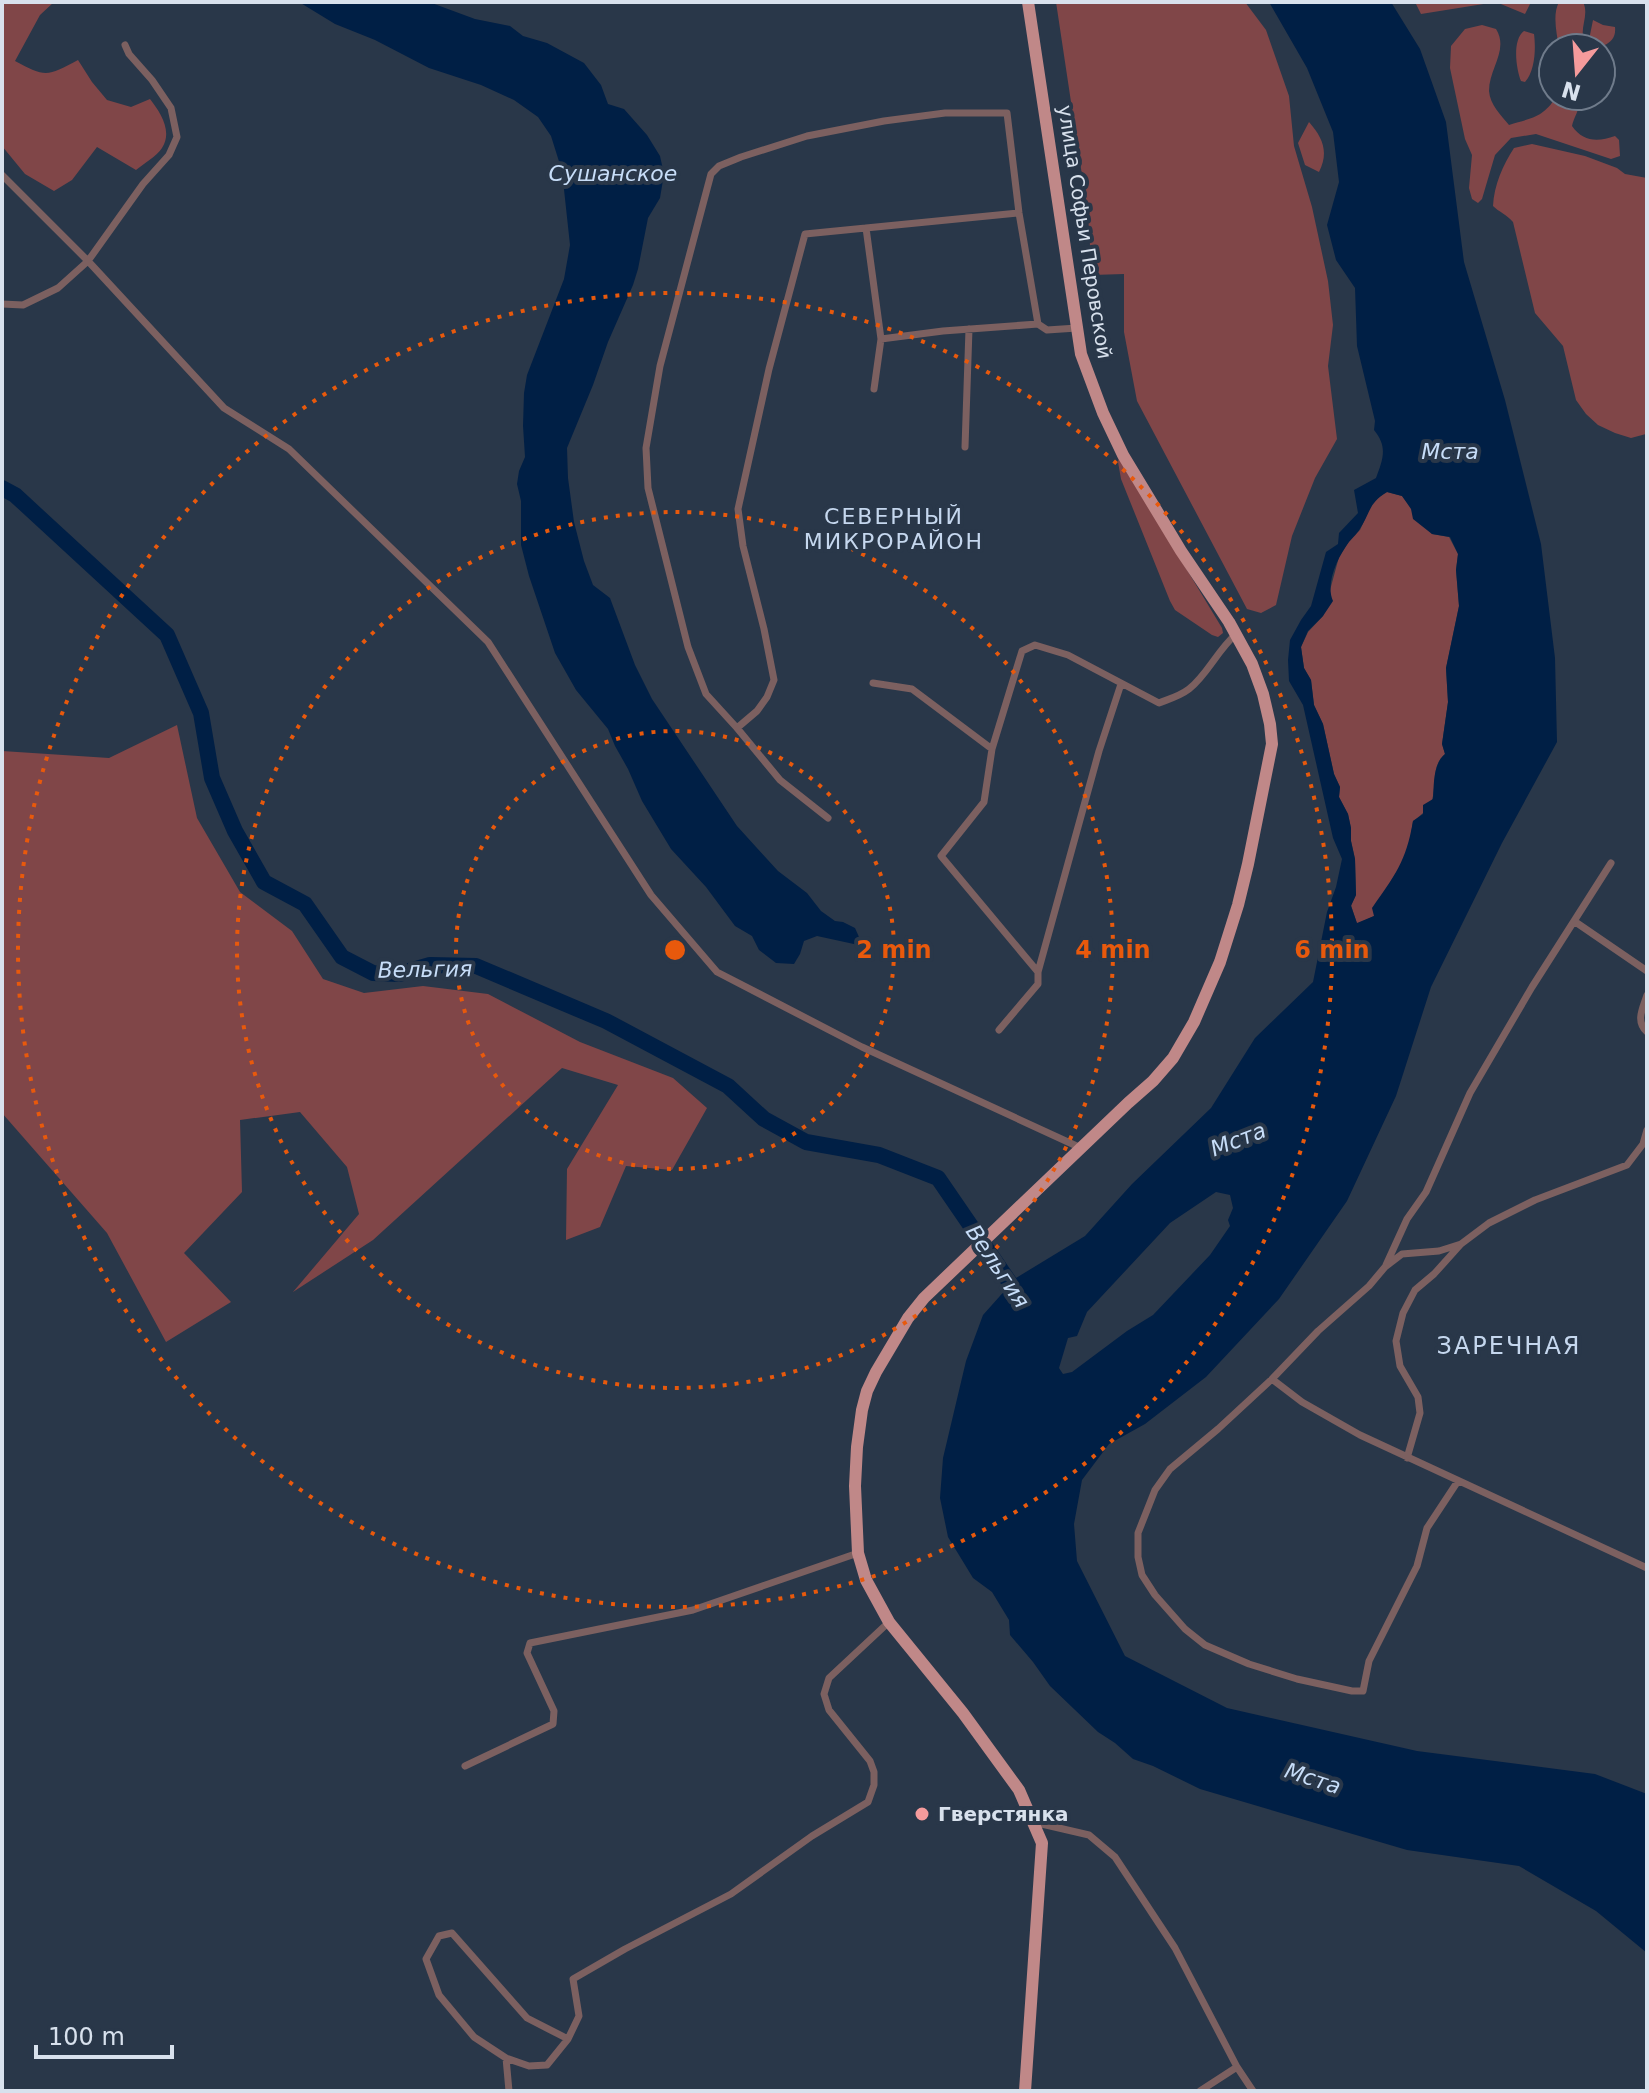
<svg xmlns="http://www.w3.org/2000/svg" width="1649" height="2093" viewBox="0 0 1649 2093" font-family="'DejaVu Sans',sans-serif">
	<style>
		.green { fill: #804648 }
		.water { fill: #001f45; fill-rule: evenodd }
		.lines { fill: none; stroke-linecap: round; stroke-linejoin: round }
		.river { stroke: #001f45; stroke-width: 16 }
		.street { stroke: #7c6060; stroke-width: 7 }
		.primary { stroke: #c08888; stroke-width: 12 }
		.ring { fill: none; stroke: #e8590c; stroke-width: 4; stroke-dasharray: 4 8 }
		.poi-dot { fill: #f59b9c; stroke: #293749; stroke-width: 3 }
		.labels { text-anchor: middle; stroke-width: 8; stroke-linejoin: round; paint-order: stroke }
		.street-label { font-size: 20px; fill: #d8e1ed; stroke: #293749 }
		.poi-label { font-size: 20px; font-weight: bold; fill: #d8e1ed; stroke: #293749; text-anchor: start }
		.water-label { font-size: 22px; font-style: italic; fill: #c7ddf8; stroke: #293749 }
		.neighbourhood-label { font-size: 22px; letter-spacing: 2px; fill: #c5d7ee; stroke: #293749 }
		.quarter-label { font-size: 24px; letter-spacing: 2px; fill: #c5d7ee; stroke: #293749 }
		.centre { fill: #e8590c; stroke: #293749; stroke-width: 4 }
		.ring-label { font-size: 24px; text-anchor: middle; font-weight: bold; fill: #e8590c; stroke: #293749; stroke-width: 8; stroke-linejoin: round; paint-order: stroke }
	</style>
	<rect width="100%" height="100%" fill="#293749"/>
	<!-- green -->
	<path class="green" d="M2 2H54L40 15 15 61C46 78 48 76 78 60L92 82 107 100 131 107 150 99C160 112 173 131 162 148 157 156 143 164 136 170L97 147 72 180 54 191 25 174 2 146Z
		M1056 2H1245L1266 30 1289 96 1294 146 1312 207 1328 281 1333 325 1328 366 1337 439 1315 478 1292 536 1276 605 1261 613 1247 609 1137 401 1124 332V274L1092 275 1088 215Z
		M1415 2H1531L1525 14 1496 2 1421 14Z
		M1559 2H1583C1590 16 1578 29 1585 42L1587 43 1589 40 1593 20 1603 25 1615 27C1618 54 1577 48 1559 48 1557 34 1552 15 1559 2Z
		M1482 25 1496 29C1509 50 1489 68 1489 91 1490 105 1501 115 1509 125 1531 118 1543 118 1556 97L1575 96C1583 108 1574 115 1572 126 1583 142 1598 142 1615 136L1619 140 1620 156 1611 159 1536 134 1511 138 1495 155 1482 199 1478 203 1472 199 1469 188 1472 155 1465 139 1450 68 1451 46 1465 29Z
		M1524 31 1534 34C1536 49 1535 71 1525 82L1521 81C1516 68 1512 40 1524 31Z
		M1309 122C1323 138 1329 152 1319 172L1305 165 1298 143Z
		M1532 144 1585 156 1617 168 1625 174 1647 178 1646 434 1631 438 1615 433 1598 425 1586 414 1576 400 1563 346 1535 313 1513 222C1506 214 1499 212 1493 206 1494 185 1503 165 1514 148Z
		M1119 457 1222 628 1223 633 1218 637 1212 635 1175 610 1170 601 1121 479 1118 462Z
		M1387 492 1402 496 1432 534 1449 537 1458 554 1456 570 1459 606 1446 668 1448 702 1442 744 1445 754C1432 765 1436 781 1433 796 1431 807 1422 815 1413 821L1409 846 1402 863 1391 881 1374 916 1357 924 1351 905 1356 895 1355 859 1351 841V828L1348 814 1339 797 1340 787 1334 774 1323 724 1314 705 1311 680 1304 668 1301 647 1308 632 1323 616 1339 557 1351 538 1360 530 1373 501Z
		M177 725 197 818 240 892 292 931 323 979 364 993 423 986 488 994 580 1042 673 1078 707 1108 672 1170 626 1166 600 1227 566 1240 567 1169 618 1085 562 1068 373 1240 293 1292 359 1214 347 1167 300 1112 240 1120 242 1192 184 1253 231 1302 166 1342 107 1233 2 1113V751L109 758Z"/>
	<!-- water -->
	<path class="water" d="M299 2H429L475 19 510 26 523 36 547 43 584 63 601 85 608 104 624 109 647 135 660 156 664 174 660 198 648 218 638 269 633 285 608 342 593 385 567 448 568 478 574 522 584 561 593 585 610 598 635 665 652 699 737 826 778 871 807 893 821 911 835 921 843 922 855 928 863 946 817 936 804 941 800 954 794 964 776 963 759 950 752 936 735 926 706 887 671 849 642 801 628 769 615 746 608 729 576 690 555 653 529 576 521 545V501L517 484 519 471 525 457 523 426 524 393 527 375 564 279 570 245 562 171 551 136 538 117 514 100 481 85 429 68 375 40 335 24Z
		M1269 2H1391L1420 49 1446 122 1464 262 1505 400 1541 544 1555 658 1557 742 1502 843 1431 987 1396 1096 1347 1201 1279 1299 1206 1377 1145 1424 1109 1444 1082 1480 1074 1524 1077 1561 1125 1656 1227 1708 1417 1751 1595 1774 1647 1794V1953L1596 1911 1519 1866 1407 1850 1200 1789 1153 1766 1133 1759 1115 1743 1098 1732 1050 1686 1033 1662 1010 1635 1009 1620 992 1592 973 1578 948 1537 940 1498 943 1458 966 1361 983 1315 1016 1278 1085 1236 1132 1184 1211 1108 1255 1038 1313 982 1327 912 1336 887 1342 859 1333 838 1303 705 1289 681 1288 660 1290 640 1301 620 1311 606 1326 552 1338 544 1339 533 1358 513 1354 490 1376 478C1383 459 1388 447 1374 430L1375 421 1357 346 1355 288 1336 260 1327 225 1339 182 1333 132 1307 68ZM1387 492 1402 496 1411 509 1413 519 1432 534 1450 537 1458 554 1456 570 1459 606 1446 668 1448 702 1442 744 1445 754C1433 764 1434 784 1433 799L1423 805V814L1413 821C1406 862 1395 875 1372 908L1374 916 1357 923 1351 906 1356 895 1355 859 1351 841V828L1348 814 1339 797 1340 787 1334 774 1323 724 1314 705 1311 680 1304 668 1301 647 1308 631 1323 616 1333 601C1325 583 1338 557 1349 542 1353 537 1358 533 1361 527 1371 511 1369 503 1387 492ZM1216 1192 1230 1195 1233 1208 1228 1220 1230 1226 1210 1255 1153 1315 1127 1331 1072 1372 1063 1374 1059 1368 1068 1338 1077 1336 1087 1312 1170 1223Z"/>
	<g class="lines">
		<!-- river -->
		<path class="river" d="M2 488 15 495 167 635 201 713 212 778 235 831 264 882 305 904 342 957 373 973 399 974 430 965 476 966 606 1021 728 1086 764 1119 806 1142 879 1155 938 1178 1023 1302"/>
		<!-- street -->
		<path class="street" d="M2 175 88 261 224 408 289 449 488 642 651 895 717 972 862 1047 1081 1148
			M866 228 881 339 874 389
			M2 304 23 305 58 288 88 261 143 184 169 155 177 137 171 108 152 80 129 54 125 45
			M881 339 943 331 1038 324
			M965 447 969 329
			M873 683 912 689 992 749 984 802 941 856 1038 972
			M737 728 757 711 767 697 774 680 764 629 743 546 738 509 769 369 805 234 1019 213
			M992 749 1022 651 1035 645 1068 655 1159 703C1169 699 1180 696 1189 689 1207 675 1217 651 1236 634
			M828 818 780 780 737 728 706 694 688 647 648 488 646 448 660 366 711 174 719 166 741 157 807 136 884 121 945 113H1007L1019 213 1038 324 1047 330 1077 328
			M1574 921 1647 971
			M1647 995C1643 1008 1635 1021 1647 1032
			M999 1030 1038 984V972L1099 751 1121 684
			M1386 1265 1407 1219 1426 1192 1470 1093 1532 987 1611 863
			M1272 1379 1302 1402 1360 1435 1647 1568
			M1407 1458 1420 1413 1418 1397 1400 1366 1396 1341 1403 1313 1415 1290 1434 1274 1461 1244 1489 1223 1535 1200 1627 1165 1643 1144 1647 1130
			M1458 1481 1427 1528 1417 1566 1369 1661 1363 1691H1352L1297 1679 1249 1664 1205 1645 1185 1629 1155 1595 1142 1575 1138 1557V1533L1155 1490 1170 1469 1218 1429 1272 1379 1318 1331 1369 1286 1385 1267 1402 1254 1439 1251 1461 1244
			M465 1766 553 1724 554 1711 527 1653 530 1643 693 1610 858 1553
			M1033 1822 1089 1835 1115 1857 1175 1948 1237 2067 1253 2091
			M506 2058 474 2037 439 1995 426 1959 439 1936 452 1933 527 2018 568 2039
			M509 2091 506 2058 529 2066 547 2065 568 2039 579 2016 573 1979 625 1949 731 1894 812 1836 868 1802 874 1785V1772L870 1761 829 1710 824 1694 829 1678 889 1622
			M1200 2091 1237 2067"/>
		<!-- primary -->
		<path class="primary" d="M1025 2091 1042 1843 1019 1790 963 1713 889 1622 866 1580 858 1553 855 1486 857 1447 862 1410 867 1391 876 1372 908 1318 924 1298 1128 1103 1153 1081 1173 1058 1194 1022 1220 962 1238 905 1248 864 1272 744 1270 724 1263 694 1252 664 1229 622 1181 551 1123 455 1103 413 1081 354 1028 2"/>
	</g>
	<!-- distance rings -->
	<g class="ring">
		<circle cx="675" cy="950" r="219"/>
		<circle cx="675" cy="950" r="438"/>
		<circle cx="675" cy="950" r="657"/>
	</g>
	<!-- markers -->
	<circle class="poi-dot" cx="922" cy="1814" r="8"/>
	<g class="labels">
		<!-- street labels -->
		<g class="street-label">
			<text transform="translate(1085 232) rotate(81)" y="7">улица Софьи Перовской</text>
		</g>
		<!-- poi labels -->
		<g class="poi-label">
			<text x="938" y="1821">Гверстянка</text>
		</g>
		<!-- water labels -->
		<g class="water-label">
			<text x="613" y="181">Сушанское</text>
			<text x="1450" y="459">Мста</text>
			<text transform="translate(425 969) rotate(-1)" y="8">Вельгия</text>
			<text transform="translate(1238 1139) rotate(-21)" y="8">Мста</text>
			<text transform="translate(998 1266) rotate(56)" y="8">Вельгия</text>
			<text transform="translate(1313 1778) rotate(18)" y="8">Мста</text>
		</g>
		<!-- neighbourhood labels -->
		<g class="neighbourhood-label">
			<text x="894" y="524">СЕВЕРНЫЙ<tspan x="894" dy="25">МИКРОРАЙОН</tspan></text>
		</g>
		<!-- quarter labels -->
		<g class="quarter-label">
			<text x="1509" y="1354">ЗАРЕЧНАЯ</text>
		</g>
	</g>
	<circle cx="675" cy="950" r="12" class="centre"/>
	<g class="ring-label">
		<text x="894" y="958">2 min</text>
		<text x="1113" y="958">4 min</text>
		<text x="1332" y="958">6 min</text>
	</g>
	<!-- border -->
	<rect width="1649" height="2093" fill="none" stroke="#d8e1ed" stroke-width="8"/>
	<!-- north arrow -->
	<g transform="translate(1577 72) rotate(197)"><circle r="38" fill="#293749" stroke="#6f7b8b" stroke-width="2"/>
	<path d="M0-6L14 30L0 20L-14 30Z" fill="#f59b9c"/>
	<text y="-12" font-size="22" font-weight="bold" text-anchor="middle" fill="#d8e1ed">N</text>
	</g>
	<!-- scale -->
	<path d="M36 2045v12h136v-12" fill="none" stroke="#d8e1ed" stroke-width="4"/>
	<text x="48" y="2045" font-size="24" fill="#d8e1ed" stroke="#293749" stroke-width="6" paint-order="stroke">100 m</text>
</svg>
